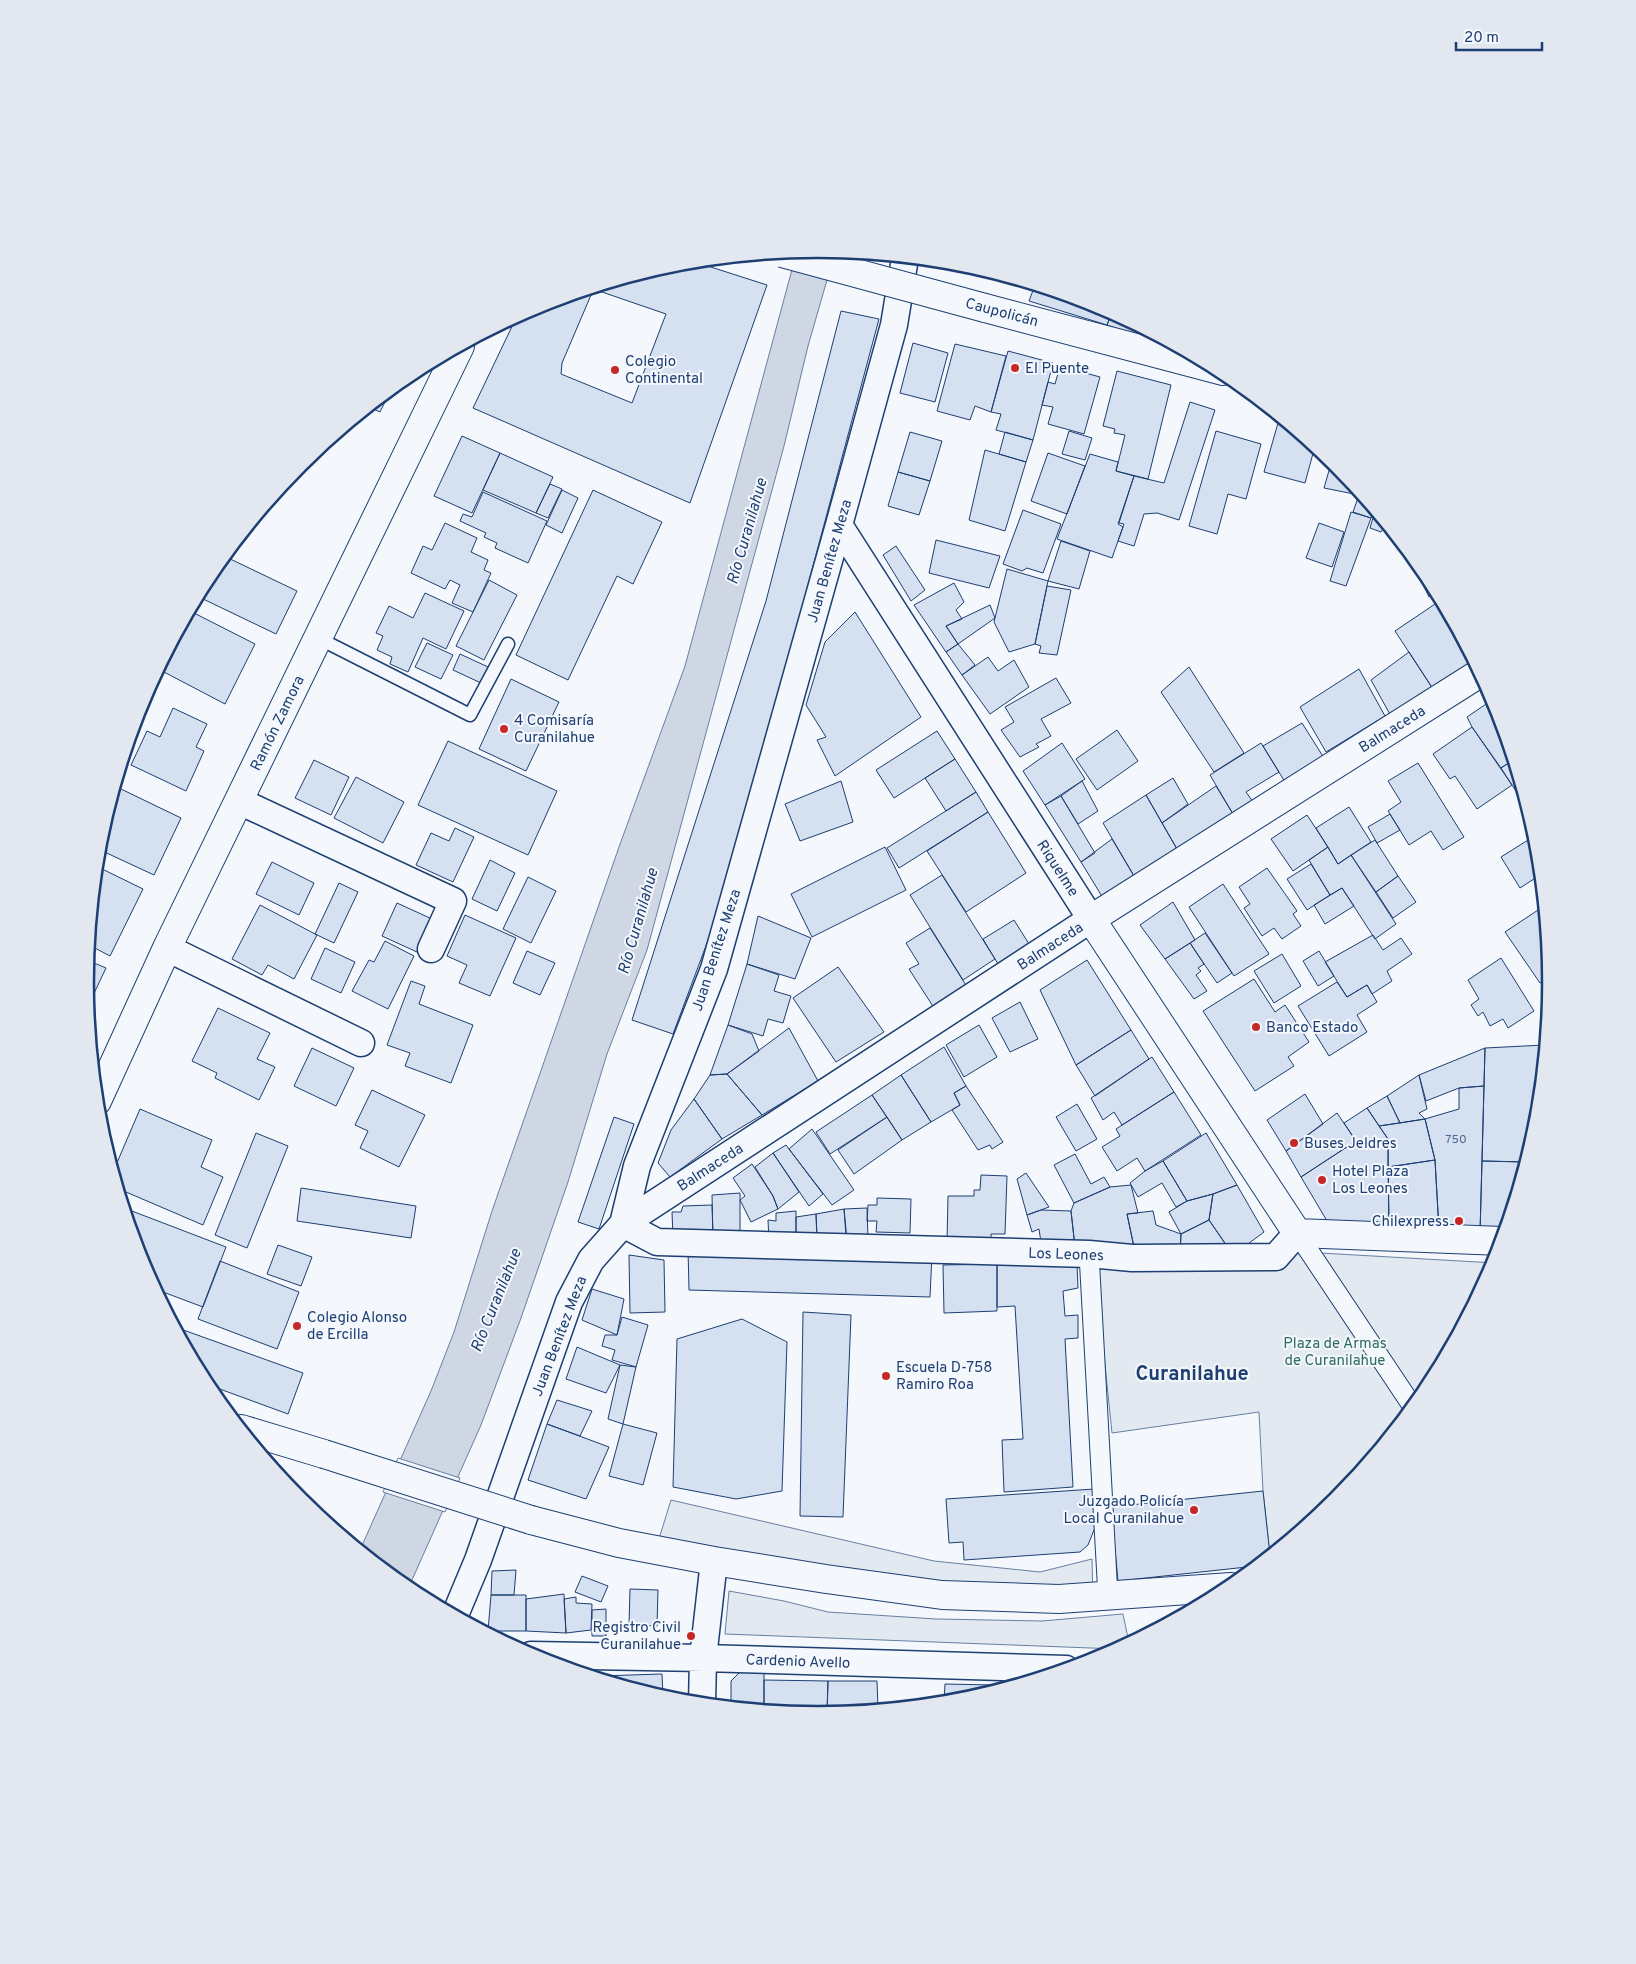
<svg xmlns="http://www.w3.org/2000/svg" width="1636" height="1964" viewBox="0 0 1636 1964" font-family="Overpass,sans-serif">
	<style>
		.green { fill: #e3e9f0; stroke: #687fa3 }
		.water { fill: #cfd7e4; stroke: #687fa3 }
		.pier { fill: #f4f7fb; stroke: #687fa3 }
		.building { fill: #d5e0f0; stroke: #1d3f73; fill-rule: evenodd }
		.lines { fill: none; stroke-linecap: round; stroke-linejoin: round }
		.service-casing { stroke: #1d3f73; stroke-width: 15 }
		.pedestrian-casing { stroke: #1d3f73; stroke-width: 21 }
		.minor-casing { stroke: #1d3f73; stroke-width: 29 }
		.tertiary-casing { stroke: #1d3f73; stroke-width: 30 }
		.secondary-casing { stroke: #1d3f73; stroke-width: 30 }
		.primary-casing { stroke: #1d3f73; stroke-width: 30 }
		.service { stroke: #f4f7fb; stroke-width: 12 }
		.pedestrian { stroke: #f4f7fb; stroke-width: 19 }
		.minor { stroke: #f4f7fb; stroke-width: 26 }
		.tertiary { stroke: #f4f7fb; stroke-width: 28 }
		.secondary { stroke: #f4f7fb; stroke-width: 28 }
		.primary { stroke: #f4f7fb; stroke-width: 28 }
		.secondary-bridge-casing { stroke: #1d3f73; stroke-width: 30; stroke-linecap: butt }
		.primary-bridge-casing { stroke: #1d3f73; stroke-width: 30; stroke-linecap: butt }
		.secondary-bridge { stroke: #f4f7fb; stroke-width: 28 }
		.primary-bridge { stroke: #f4f7fb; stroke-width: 28 }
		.poi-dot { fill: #c62828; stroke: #f4f7fb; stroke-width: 2 }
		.labels { text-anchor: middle; stroke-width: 4; stroke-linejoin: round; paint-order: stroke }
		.number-label { font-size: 12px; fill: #4b6792 }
		.street-label { font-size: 15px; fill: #1d3f73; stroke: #f4f7fb }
		.poi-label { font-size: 15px; fill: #1d3f73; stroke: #f4f7fb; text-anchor: start }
		.park-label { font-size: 15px; fill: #2c6c60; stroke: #f4f7fb }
		.water-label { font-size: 16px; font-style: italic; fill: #1d3f73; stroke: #f4f7fb }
		.district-label { font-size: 20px; font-weight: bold; fill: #1d3f73; stroke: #f4f7fb }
		.rim { fill: none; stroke: #1d3f73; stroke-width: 2.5 }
	</style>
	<rect width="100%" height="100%" fill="#f4f7fb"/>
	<!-- green -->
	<path class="green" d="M1303 1252 1495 1263 1427 1389 1336 1501 1270 1555 1263 1491 1259 1412 1112 1433 1094 1257 1265 1264Z
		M671 1500 934 1561 1040 1572 1092 1559 1093 1601 1035 1611 658 1542Z
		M729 1591 784 1601 828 1612 936 1619 1042 1621 1123 1614 1129 1643 1117 1649 725 1634Z"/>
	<!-- water -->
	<path class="water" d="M818 249 838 251 827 280 808 346 784 446 647 950 607 1054 568 1182 521 1318 481 1425 408 1589 360 1550 431 1391 454 1332 492 1211 619 847 685 666 797 251Z"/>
	<!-- pier -->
	<path class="pier" d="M398 1458 460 1478 445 1512 383 1492Z"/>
	<!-- building -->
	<path class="building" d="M692 261 767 285 690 503 473 408 517 316 538 305 675 263ZM602 292 666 314 632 403 561 374 562 363 591 295Z
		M1035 285 1099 305 1112 312 1107 325 1029 301Z
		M841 311 879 319 778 697 710 935 673 1034 632 1020 766 601Z
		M1112 312 1134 323 1137 335 1107 325Z
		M913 343 948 353 935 402 900 393Z
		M955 344 1006 356 991 412 975 406 970 420 937 411Z
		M1008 351 1053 363 1033 440 996 430 1001 414 991 412Z
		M1060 366 1100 377 1084 434 1048 424 1053 407 1042 405 1048 382 1055 384Z
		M1117 371 1171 385 1148 479 1116 471 1125 435 1114 433 1115 429 1103 426Z
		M392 388 380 412 369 407Z
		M1190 402 1215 410 1179 520 1157 513 1144 514 1134 546 1118 541 1124 524 1119 523 1134 476 1164 483Z
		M1278 423 1291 426 1315 446 1305 483 1264 472Z
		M1069 431 1092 438 1085 460 1062 454Z
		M1216 431 1261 444 1246 499 1228 494 1217 534 1189 526Z
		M910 432 942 441 930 481 898 472Z
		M1005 432 1033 440 1026 462 999 454Z
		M462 436 500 453 472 513 434 496Z
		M985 450 1026 462 1005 531 969 520Z
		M500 453 553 477 536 513 483 490Z
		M1048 453 1085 466 1067 514 1031 501Z
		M1090 454 1118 462 1116 471 1134 476 1118 524 1123 527 1112 558 1057 539Z
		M1332 460 1360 492 1359 495 1324 488Z
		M898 472 930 481 919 515 888 506Z
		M550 484 562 489 548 518 536 513Z
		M562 490 578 498 562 533 546 525Z
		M593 490 662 522 633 584 617 576 568 680 516 655Z
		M483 492 547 521 528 563 495 548 497 543 484 537 486 533 460 521 463 514 472 517Z
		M1360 492 1374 510 1371 518 1353 512Z
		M1023 510 1061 524 1043 573 1027 568 1022 571 1003 564Z
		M1375 511 1387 525H1385L1381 532 1370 528Z
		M1351 512 1371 518 1346 586 1330 581Z
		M445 523 477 538 471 552 488 560 484 570 491 573 473 612 452 603 460 585 450 580 445 589 411 573 423 546 432 550Z
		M1319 523 1344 532 1332 567 1306 558Z
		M936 540 1000 556 989 588 929 573Z
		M1061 541 1090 551 1079 589 1048 581Z
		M896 546 925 590 911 601 883 555Z
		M224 556 297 591 276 634 201 598 216 566Z
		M1418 563 1428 575 1437 592 1429 597 1414 566Z
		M1007 569 1048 581 1035 644 1009 652 994 622Z
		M489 580 517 595 484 660 456 646Z
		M954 583 964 602 956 610 962 619 946 626 958 644 946 652 914 605Z
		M1047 586 1071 590 1057 655 1039 653 1041 646 1035 644Z
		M425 593 464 611 446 649 423 638 408 672 390 664 392 657 377 650 383 636 376 633 389 606 413 618Z
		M1441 600 1474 662 1433 689 1395 631Z
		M990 605 995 618 958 644 946 626Z
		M855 612 921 717 835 776 817 740 826 737 806 705 825 642Z
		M194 613 255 644 225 704 164 672Z
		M427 643 453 655 441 679 415 667Z
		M958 644 975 665 962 675 946 652Z
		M1409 652 1433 689 1392 718 1371 680Z
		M460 654 488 667 481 683 453 670Z
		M988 657 998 671 1014 660 1029 687 990 714 962 675Z
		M1189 667 1244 753 1214 772 1161 692Z
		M1359 669 1385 716 1326 752 1300 707Z
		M1056 678 1071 703 1041 719 1051 736 1036 744 1039 747 1020 757 1001 730 1014 722 1005 707Z
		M511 679 559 702 526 771 479 749Z
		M1492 700 1498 710 1513 760 1501 768 1472 727 1467 717Z
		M173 708 207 724 196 747 204 751 186 791 131 765 147 731 160 737Z
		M1302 723 1324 758 1285 782 1263 746Z
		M1472 727 1512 785 1477 809 1455 776 1450 779 1433 754Z
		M1117 730 1138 761 1097 790 1076 759Z
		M937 731 955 759 894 798 876 770Z
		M448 741 557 791 528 855 418 805Z
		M128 743 133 746 116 784Z
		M1062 743 1085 779 1045 805 1023 771Z
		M1261 743 1279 772 1246 792 1253 802 1233 814 1210 775Z
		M955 759 976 792 946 811 925 778Z
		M314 760 349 777 331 815 295 798Z
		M1513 760 1525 800 1523 802 1501 768Z
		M1418 763 1464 837 1443 850 1431 831 1409 845 1388 811 1401 802 1388 781Z
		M356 777 404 802 383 843 334 818Z
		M1173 778 1188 804 1162 823 1146 795Z
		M841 781 853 822 800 841 785 804Z
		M1082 781 1098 811 1078 824 1061 796Z
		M1216 786 1233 814 1177 849 1162 823Z
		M121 789 181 818 154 875 98 849 103 827Z
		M976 792 988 812 899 868 887 848Z
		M1146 795 1177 849 1134 876 1103 823Z
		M1061 796 1095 853 1081 862 1045 805Z
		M1349 807 1371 842 1338 864 1316 828Z
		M988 812 1026 873 966 912 927 851Z
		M1390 814 1400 830 1377 843 1368 827Z
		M1307 815 1328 847 1293 871 1271 839Z
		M455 828 474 837 453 882 416 865 431 833 449 841Z
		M1536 835 1540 875 1520 888 1501 857Z
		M1112 839 1134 876 1103 898 1081 862Z
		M1375 840 1398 876 1376 892 1351 855Z
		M885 847 906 890 812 937 791 894Z
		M1328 847 1338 864 1351 855 1396 924 1375 939 1342 888 1330 895 1309 860Z
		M490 860 515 873 497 911 472 899Z
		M272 862 314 883 299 915 256 894Z
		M1311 864 1330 895 1307 910 1287 879Z
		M96 866 143 889 110 956 89 945Z
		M1267 868 1297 911 1293 914 1301 926 1282 939 1274 928 1262 936 1244 908 1250 904 1239 887Z
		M942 875 995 959 963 980 910 895Z
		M1398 876 1416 902 1393 918 1376 892Z
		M528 877 556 891 531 943 503 929Z
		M339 883 358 892 334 943 315 934Z
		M1223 884 1269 954 1234 976 1189 907Z
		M1342 888 1354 906 1325 924 1314 905Z
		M1173 902 1195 940 1165 959 1140 925Z
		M397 903 432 919 417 952 382 936Z
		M260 905 317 935 294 979 268 965 262 975 232 959Z
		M1544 906 1550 976 1540 983 1505 932Z
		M465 915 516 938 490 996 459 983 467 965 447 956Z
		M758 916 811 938 795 979 747 964Z
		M1014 920 1029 944 998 964 983 939Z
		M930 928 969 990 936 1011 909 969 919 964 906 943Z
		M1205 933 1232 973 1217 983 1190 943Z
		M1373 935 1383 950 1401 938 1412 954 1387 971 1392 981 1372 994 1367 985 1347 997 1325 962Z
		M385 941 414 956 388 1009 352 991 369 960 374 962Z
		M1190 943 1204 964 1198 968 1201 971 1196 975 1207 991 1194 999 1165 959Z
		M325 948 355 962 341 993 311 979Z
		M527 951 555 963 540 995 513 983Z
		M1319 951 1334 976 1318 986 1303 961Z
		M1282 954 1301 986 1274 1003 1254 971Z
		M1501 958 1534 1011 1508 1028 1503 1019 1490 1026 1483 1012 1478 1016 1471 1005 1479 999 1468 980Z
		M87 960 106 968 89 1004 87 1003 85 982Z
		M1087 960 1131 1030 1076 1065 1040 990Z
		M747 964 779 975 774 991 791 996 783 1023 768 1019 763 1036 728 1025Z
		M838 967 884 1032 836 1062 793 998Z
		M1254 979 1275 1012 1285 1005 1309 1042 1288 1057 1294 1066 1255 1091 1203 1011Z
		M411 981 425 986 419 1004 473 1025 451 1083 405 1066 410 1053 387 1045Z
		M1337 982 1347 997 1367 985 1377 1002 1357 1015 1367 1032 1329 1056 1298 1006Z
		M1020 1002 1038 1039 1010 1052 992 1018Z
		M218 1008 270 1033 257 1059 275 1067 259 1100 215 1078 217 1073 192 1061Z
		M728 1025 752 1034 759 1051 727 1074 710 1075Z
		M979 1025 997 1057 964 1077 946 1045Z
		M789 1028 818 1081 762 1115 727 1074Z
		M1131 1030 1149 1059 1095 1096 1076 1065Z
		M1545 1045 1537 1125 1526 1162 1482 1161 1485 1048Z
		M944 1047 966 1086 954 1093 960 1105 931 1122 901 1075Z
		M312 1048 354 1068 336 1106 294 1086Z
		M1485 1048 1484 1086 1459 1088 1426 1101 1419 1075Z
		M1152 1057 1174 1092 1122 1125 1114 1112 1103 1120 1091 1098Z
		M727 1074 762 1115 722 1139 694 1099 710 1075Z
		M901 1075 931 1122 902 1140 872 1095Z
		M1419 1075 1427 1109 1419 1113 1425 1119 1400 1123 1387 1096Z
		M966 1086 1003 1142 992 1149 990 1145 978 1150 952 1110 960 1105 954 1093Z
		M1484 1086 1480 1233 1439 1230 1435 1160 1425 1119 1459 1109V1088Z
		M372 1090 425 1115 399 1167 360 1148 368 1131 355 1125Z
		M1174 1092 1201 1135 1145 1171 1137 1158 1117 1171 1102 1147 1120 1136 1116 1129Z
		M1305 1094 1323 1124 1286 1151 1267 1120Z
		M872 1095 887 1117 830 1154 816 1132Z
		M1387 1096 1400 1123 1379 1126 1367 1108Z
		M694 1099 722 1139 670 1177 658 1163 671 1130Z
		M1077 1104 1097 1139 1076 1151 1056 1117Z
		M1367 1108 1388 1139 1389 1228 1330 1226 1301 1177 1356 1141 1344 1123Z
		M140 1109 212 1140 201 1167 223 1177 203 1225 119 1189 113 1172Z
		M1337 1113 1356 1141 1301 1177 1286 1151Z
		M614 1117 634 1124 599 1229 578 1222Z
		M887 1117 902 1140 854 1174 838 1150Z
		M1425 1119 1435 1160 1388 1167V1139L1379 1126Z
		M812 1129 854 1190 832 1205 789 1149Z
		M256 1133 288 1146 247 1248 215 1235Z
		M1206 1133 1237 1185 1213 1194 1187 1201 1163 1161Z
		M786 1145 823 1194 809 1206 773 1153Z
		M773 1153 799 1192 778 1209 773 1196 755 1167Z
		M1075 1154 1091 1184 1104 1177 1110 1187 1074 1203 1054 1165Z
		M1435 1160 1439 1230 1389 1228 1388 1167Z
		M1163 1161 1187 1201 1176 1207 1162 1183 1138 1197 1130 1183 1145 1171Z
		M1482 1161 1526 1162 1504 1233H1480Z
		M752 1164 773 1196 778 1209 751 1222 740 1200 745 1196 733 1178Z
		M1026 1173 1049 1207 1027 1215 1017 1179Z
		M981 1175 1007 1176 1005 1234H991V1243L947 1242 948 1196H974V1190H980Z
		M1131 1185 1138 1213 1127 1214 1134 1247H1075L1071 1211 1074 1203 1110 1187Z
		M1237 1185 1264 1232 1233 1255 1209 1220 1213 1194Z
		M301 1188 416 1206 411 1238 297 1221Z
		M740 1193V1240H713L712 1195Z
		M1213 1194 1209 1220 1181 1234 1169 1212 1187 1201Z
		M877 1198 911 1199 910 1233 876 1232 877 1221H867L868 1205H877Z
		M712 1205 713 1235 673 1237 672 1212H681L683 1206Z
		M124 1208 226 1247 203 1307 155 1289 141 1262Z
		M867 1208 868 1238 847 1240 844 1209Z
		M844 1209 846 1236 817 1237 816 1214Z
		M1041 1210 1071 1211 1075 1247 1042 1249 1039 1229 1032 1232 1027 1215Z
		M796 1211V1240L769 1241 768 1220 776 1221V1213Z
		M1153 1211 1156 1225 1181 1234 1180 1253 1134 1247 1127 1214Z
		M816 1214 817 1240H796V1217Z
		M1209 1220 1233 1255 1180 1253 1181 1234Z
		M278 1245 312 1257 301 1286 267 1274Z
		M688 1248 932 1255 930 1297 689 1290Z
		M629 1255 664 1260 665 1312 630 1313Z
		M220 1261 299 1292 277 1349 198 1319Z
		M997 1264V1311L944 1313 943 1265Z
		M997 1264H1077L1078 1288 1063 1291 1065 1316 1078 1315V1338L1065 1339 1073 1487 1004 1492 1002 1440 1023 1439 1015 1306 997 1307Z
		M592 1289 624 1299 617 1335 582 1320Z
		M803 1312 851 1315 843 1517 800 1516Z
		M622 1317 648 1325 636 1367 612 1360 615 1350 602 1346 605 1335H617Z
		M742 1319 787 1342 782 1491 736 1499 673 1487 677 1339Z
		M175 1327 303 1373 288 1414 206 1384Z
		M577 1347 620 1365 606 1393 566 1379Z
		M620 1365 636 1367 623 1424 608 1419Z
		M557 1400 592 1411 580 1436 547 1424Z
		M547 1424 609 1447 586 1499 528 1480Z
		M623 1424 657 1433 643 1485 609 1476Z
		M1094 1489 1096 1525 1088 1545 1080 1552 964 1560 963 1542 949 1543 946 1499Z
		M1263 1491 1270 1555 1256 1566 1118 1581 1111 1507Z
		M516 1570 514 1595H491L492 1571Z
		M582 1576 608 1586 601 1602 575 1592Z
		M630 1589 658 1590 657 1626 629 1625Z
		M564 1594 566 1633 526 1631V1599Z
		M491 1595H526V1631H488Z
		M576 1597V1603L592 1604 591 1630 566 1633 564 1599Z
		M606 1609V1636H592V1610Z
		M740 1672H764V1710L731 1706V1681Z
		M662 1674 663 1697 599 1678V1676Z
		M764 1680 828 1681 827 1714 818 1715 764 1710Z
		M828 1681H877L878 1709 827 1714Z
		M945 1684 993 1685V1691L961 1701 944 1703Z"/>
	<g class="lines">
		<!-- service casing -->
		<g class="service-casing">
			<path id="service" d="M318 638 470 715 508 644"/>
		</g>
		<!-- pedestrian casing -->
		<g class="pedestrian-casing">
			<path id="pedestrian" d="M1297 1233 1413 1407
				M1089 1254 1108 1597"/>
		</g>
		<!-- minor casing -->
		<g class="minor-casing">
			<path id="minor" d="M239 801 453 901 431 949
				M167 948 361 1043
				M623 1224 1091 919 839 525
				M623 1224 657 1242 1089 1254 1132 1258 1276 1257 1297 1233
				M455 1615 478 1560 569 1302 591 1260 623 1224 637 1166 714 969 839 525 894 325 905 258
				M531 1655 703 1658 1066 1669
				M702 1704 703 1658 714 1561"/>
		</g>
		<!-- tertiary casing -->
		<g class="tertiary-casing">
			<path id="tertiary" d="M1480 673 1091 919 1297 1233 1502 1241"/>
		</g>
		<!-- secondary casing -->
		<g class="secondary-casing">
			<path id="secondary" d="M241 1429 324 1454
				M531 1520 619 1543 714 1561 826 1579 942 1595 1059 1599 1231 1587"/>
		</g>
		<!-- primary casing -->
		<g class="primary-casing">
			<path id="primary" d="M985 308 1223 371
				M97 1101 167 948 460 346"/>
		</g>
		<!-- service -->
		<use href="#service" class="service"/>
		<!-- pedestrian -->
		<use href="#pedestrian" class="pedestrian"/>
		<!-- minor -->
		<use href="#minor" class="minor"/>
		<!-- tertiary -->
		<use href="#tertiary" class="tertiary"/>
		<!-- secondary -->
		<use href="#secondary" class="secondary"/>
		<!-- primary -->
		<use href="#primary" class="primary"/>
		<!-- secondary-bridge casing -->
		<g class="secondary-bridge-casing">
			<path id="secondary-bridge" d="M324 1454 531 1520"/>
		</g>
		<!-- primary-bridge casing -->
		<g class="primary-bridge-casing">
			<path id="primary-bridge" d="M782 253 985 308"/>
		</g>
		<!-- secondary-bridge -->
		<use href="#secondary-bridge" class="secondary-bridge"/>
		<!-- primary-bridge -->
		<use href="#primary-bridge" class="primary-bridge"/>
	</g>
	<!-- markers -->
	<g class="poi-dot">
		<circle cx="1015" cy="368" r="5"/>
		<circle cx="615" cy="370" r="5"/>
		<circle cx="504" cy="729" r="5"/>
		<circle cx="1256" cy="1027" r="5"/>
		<circle cx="1294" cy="1143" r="5"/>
		<circle cx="1322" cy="1180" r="5"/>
		<circle cx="1459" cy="1221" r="5"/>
		<circle cx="297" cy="1326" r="5"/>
		<circle cx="886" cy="1376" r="5"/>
		<circle cx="1194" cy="1510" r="5"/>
		<circle cx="691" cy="1636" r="5"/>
	</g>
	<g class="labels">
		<!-- number labels -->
		<g class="number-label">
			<text x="1456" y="1143">750</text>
		</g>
		<!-- street labels -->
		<g class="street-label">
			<text transform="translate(1002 312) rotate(15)" y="5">Caupolicán</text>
			<text transform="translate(829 561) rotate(-74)" y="5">Juan Benítez Meza</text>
			<text transform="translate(277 723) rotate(-64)" y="5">Ramón Zamora</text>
			<text transform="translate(1392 729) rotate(-32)" y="5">Balmaceda</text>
			<text transform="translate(1058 868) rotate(57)" y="5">Riquelme</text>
			<text transform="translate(1050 946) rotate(-33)" y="5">Balmaceda</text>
			<text transform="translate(716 950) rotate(-72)" y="5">Juan Benítez Meza</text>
			<text transform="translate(710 1167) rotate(-33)" y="5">Balmaceda</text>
			<text transform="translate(1066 1254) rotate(2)" y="5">Los Leones</text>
			<text transform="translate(559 1336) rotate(-69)" y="5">Juan Benítez Meza</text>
			<text transform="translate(798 1661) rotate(2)" y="5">Cardenio Avello</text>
		</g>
		<!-- poi labels -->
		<g class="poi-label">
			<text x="625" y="366">Colegio<tspan x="625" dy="17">Continental</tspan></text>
			<text x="1025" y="373">El Puente</text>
			<text x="514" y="725">4 Comisaría<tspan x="514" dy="17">Curanilahue</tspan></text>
			<text x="1266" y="1032">Banco Estado</text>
			<text x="1304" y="1148">Buses Jeldres</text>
			<text x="1332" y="1176">Hotel Plaza<tspan x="1332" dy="17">Los Leones</tspan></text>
			<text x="1449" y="1226" text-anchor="end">Chilexpress</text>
			<text x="307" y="1322">Colegio Alonso<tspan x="307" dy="17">de Ercilla</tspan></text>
			<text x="896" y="1372">Escuela D-758<tspan x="896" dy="17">Ramiro Roa</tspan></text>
			<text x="1184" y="1506" text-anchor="end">Juzgado Policía<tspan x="1184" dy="17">Local Curanilahue</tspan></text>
			<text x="681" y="1632" text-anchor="end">Registro Civil<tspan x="681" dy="17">Curanilahue</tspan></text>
		</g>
		<!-- park labels -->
		<g class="park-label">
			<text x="1335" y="1348">Plaza de Armas<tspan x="1335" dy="17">de Curanilahue</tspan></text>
		</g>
		<!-- water labels -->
		<g class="water-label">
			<text transform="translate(746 531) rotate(-74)" y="6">Río Curanilahue</text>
			<text transform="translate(637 921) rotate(-74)" y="6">Río Curanilahue</text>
			<text transform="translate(495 1300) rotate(-68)" y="6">Río Curanilahue</text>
		</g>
		<!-- district labels -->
		<g class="district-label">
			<text x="1192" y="1380">Curanilahue</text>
		</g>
	</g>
	<!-- crop -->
	<path d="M0 0H1636V1964H0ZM94 982a724 724 0 1 1 1448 0a724 724 0 1 1-1448 0Z" fill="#e3e8f0" fill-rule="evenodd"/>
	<path class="rim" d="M94 982a724 724 0 1 1 1448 0a724 724 0 1 1-1448 0Z"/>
	<!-- scale -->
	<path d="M1456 42v8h86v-8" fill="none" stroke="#1d3f73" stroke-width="2.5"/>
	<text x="1464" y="42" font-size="15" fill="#1d3f73" stroke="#f4f7fb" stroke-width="4" paint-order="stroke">20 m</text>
</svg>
